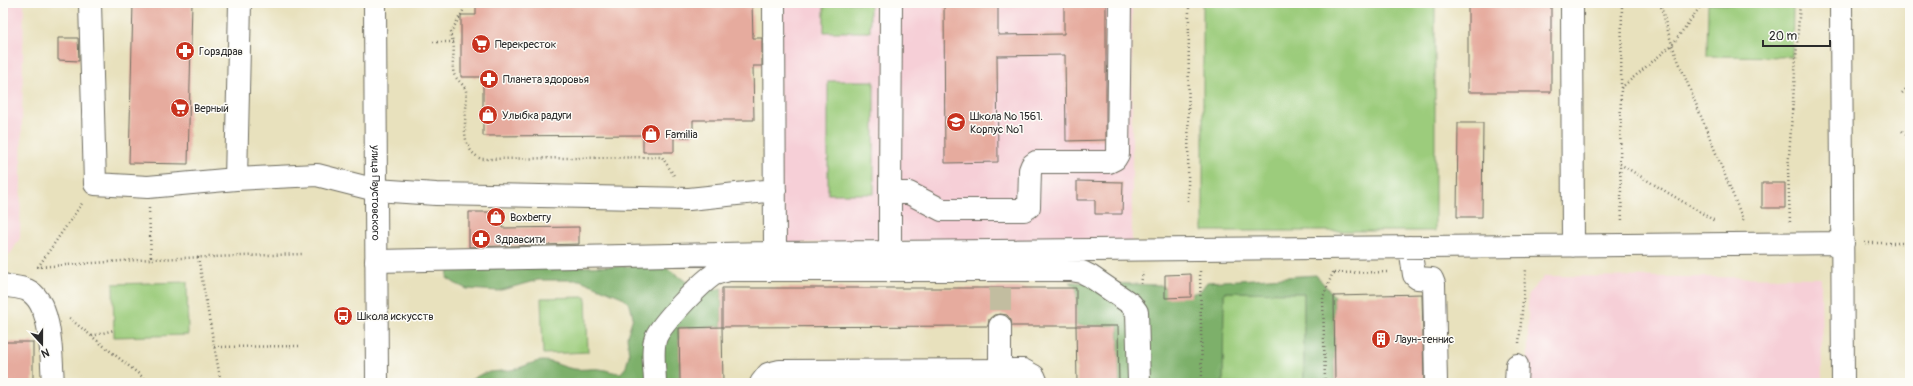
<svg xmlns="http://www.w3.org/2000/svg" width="1913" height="386" viewBox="0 0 1913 386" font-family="Pangolin,sans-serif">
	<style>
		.built { fill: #f6cfd7 }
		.green { fill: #9ccc7b; stroke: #647c53 }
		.forest { fill: #7db06b; stroke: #546e4b }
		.building { fill: #e6ab9e }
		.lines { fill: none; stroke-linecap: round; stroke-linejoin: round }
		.minor-tunnel { stroke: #c2bda0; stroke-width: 22; stroke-dasharray: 22 11; stroke-linecap: butt }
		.minor-casing { stroke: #6d6b5e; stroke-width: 24 }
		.major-casing { stroke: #6d6b5e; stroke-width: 24 }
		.path { stroke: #6d6b5e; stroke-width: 2.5; stroke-dasharray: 1 3; stroke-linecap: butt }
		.minor { stroke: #fff; stroke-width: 22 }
		.major { stroke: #fff; stroke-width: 22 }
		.labels { text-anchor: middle; stroke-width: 3; stroke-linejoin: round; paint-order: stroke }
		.poi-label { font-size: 11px; fill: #2b2b2b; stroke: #fdfcf7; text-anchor: start }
		.street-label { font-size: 11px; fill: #2b2b2b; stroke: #fdfcf7 }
	</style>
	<rect width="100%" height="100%" fill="#fdfcf7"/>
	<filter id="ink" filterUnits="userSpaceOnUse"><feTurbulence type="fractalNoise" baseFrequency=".025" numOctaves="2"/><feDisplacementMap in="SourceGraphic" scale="8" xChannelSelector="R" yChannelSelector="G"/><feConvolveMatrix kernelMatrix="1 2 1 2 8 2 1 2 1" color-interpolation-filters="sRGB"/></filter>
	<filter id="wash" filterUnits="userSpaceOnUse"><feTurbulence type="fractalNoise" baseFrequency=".012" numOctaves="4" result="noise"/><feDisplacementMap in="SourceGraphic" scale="16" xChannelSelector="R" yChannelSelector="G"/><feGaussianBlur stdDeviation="0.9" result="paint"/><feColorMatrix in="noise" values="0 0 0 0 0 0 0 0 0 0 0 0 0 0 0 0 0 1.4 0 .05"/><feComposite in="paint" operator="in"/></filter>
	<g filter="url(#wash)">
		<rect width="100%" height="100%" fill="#e8e1bd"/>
		<!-- built -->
		<path class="built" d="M3 3H24L20 238 11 253 3 259Z
			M779 3H1132V242L780 243Z
			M1545 276 1821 278 1822 383H1528V294Z"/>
		<!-- green -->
		<path class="green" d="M824 3H870V32H824Z
			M1203 3H1435V231H1203Z
			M1708 4 1793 5 1792 57 1707 56Z
			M828 81H874V194H828Z
			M187 282 188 335 114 337 113 284Z
			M1224 292 1304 293V383H1223Z
			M586 297 588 352 543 354 541 298Z"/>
		<!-- forest -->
		<path class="forest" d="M660 266C677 270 688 289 706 290 711 291 717 289 722 288V327L679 328 680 383H467C486 369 489 373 510 370 521 369 532 361 543 361 553 361 560 366 569 368 580 371 590 368 600 369 608 370 613 373 621 373L626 367 629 355 627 336 633 317 630 305 622 297 580 280H538L498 291 467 289 456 284 447 278 448 271 455 268Z
			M1316 275 1334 296 1335 383H1304V293L1224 292 1223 383H1119L1118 326H1076V288L1070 282 1161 285C1170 292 1191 297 1201 290 1203 288 1205 284 1207 282Z"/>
		<g id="blocks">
			<!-- building -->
			<path class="building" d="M133 3H192L188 164 129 163Z
				M476 3H752L753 38H762V66H753L754 120H693V137H674V152H643V135L483 136V77H461V15H476Z
				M944 3H998V35L1064 34V3H1106V140L1066 141 1065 55 997 56 998 162 945 163Z
				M1468 3H1551V92H1468Z
				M58 38H78L79 61 58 60Z
				M1458 123H1483L1482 217H1457Z
				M1077 181 1123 182 1122 214H1095V200H1077Z
				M1762 183H1785V208H1762Z
				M469 212H502V228L579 227V244L469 247Z
				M1191 274V297L1165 298V275Z
				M722 288H1076V326H1012L1011 320 1007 315 1000 314 994 315 989 319 988 326 722 327Z
				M1422 294 1424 383H1335L1334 296Z
				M1076 326H1118L1119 383H1077Z
				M722 327 723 383H680L679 328Z
				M3 342H33V383H3Z"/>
		</g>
	</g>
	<g filter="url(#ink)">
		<use href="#blocks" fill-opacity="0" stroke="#6d6b5e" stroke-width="1"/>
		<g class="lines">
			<!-- minor-tunnel -->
			<path class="minor-tunnel" d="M1000 288V326"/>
			<!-- minor casing -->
			<g class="minor-casing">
				<path id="minor" d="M90 3 95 184 148 187 236 179 317 175 376 190 436 194 689 199 775 190
					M774 3 775 253
					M891 3 890 193H909L942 210H1024L1029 207 1030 170 1032 165 1036 162H1109L1115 159 1118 154 1120 3
					M1572 3 1573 246
					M1841 3 1843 383
					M236 179 240 3
					M1410 247 1414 275 1417 278 1432 279 1434 284 1436 383
					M890 252V193
					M376 261 775 253 1843 243
					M3 285C11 287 20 287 27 290 53 302 51 359 53 383
					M1000 326V371
					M655 383C655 369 651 350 656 337 662 323 700 284 713 275 717 273 723 272 728 270H1071L1082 272 1090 276 1131 304 1137 312 1139 383
					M761 383 768 374 780 371 1023 370 1034 376 1037 383
					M1516 383 1517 365"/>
			</g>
			<!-- major casing -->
			<g class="major-casing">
				<g id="major">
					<path id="s1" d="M375 3 377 383"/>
				</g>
			</g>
			<!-- path -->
			<path class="path" d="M464 3V9L450 34C458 49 450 60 454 74 456 80 465 85 466 91 469 115 455 145 481 159L662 157 675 177
				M1622 3 1620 164 1622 222
				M1660 3 1672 45 1744 222
				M433 42H454
				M1621 88 1672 45 1703 3
				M1902 93 1910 85
				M1902 131 1910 139
				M1620 164 1715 221
				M1188 201 1189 3
				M149 208 151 259
				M1790 222 1788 170 1800 3
				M1865 243H1910
				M198 257 221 383
				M37 267 151 259 302 254
				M38 267 83 202
				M1200 271 1202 383
				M1334 273 1390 272
				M1141 284 1143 272
				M69 318 150 383
				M92 336 114 330
				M1519 343 1526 269
				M214 347 302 346
				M1325 383 1323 297 1334 270"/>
			<!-- minor -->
			<use href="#minor" class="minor"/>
			<!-- major -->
			<use href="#major" class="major"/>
		</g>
	</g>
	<!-- icons -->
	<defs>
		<g id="supermarket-disc" transform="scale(1)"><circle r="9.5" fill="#c8321e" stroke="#fdfcf7"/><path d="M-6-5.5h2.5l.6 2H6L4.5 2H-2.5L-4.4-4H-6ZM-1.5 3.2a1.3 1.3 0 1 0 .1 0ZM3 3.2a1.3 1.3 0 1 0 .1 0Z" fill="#fff"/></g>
		<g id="pharmacy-disc" transform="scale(1)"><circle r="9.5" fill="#c8321e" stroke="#fdfcf7"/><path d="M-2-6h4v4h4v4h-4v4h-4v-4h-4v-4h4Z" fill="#fff"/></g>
		<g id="shop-disc" transform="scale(1)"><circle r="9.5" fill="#c8321e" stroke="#fdfcf7"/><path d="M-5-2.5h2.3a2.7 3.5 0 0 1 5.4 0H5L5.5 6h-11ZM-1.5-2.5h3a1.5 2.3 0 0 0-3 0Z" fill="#fff"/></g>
		<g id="school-disc" transform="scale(1)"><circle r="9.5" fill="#c8321e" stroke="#fdfcf7"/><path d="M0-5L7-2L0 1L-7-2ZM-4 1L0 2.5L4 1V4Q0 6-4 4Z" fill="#fff"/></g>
		<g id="bus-disc" transform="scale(1)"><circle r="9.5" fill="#c8321e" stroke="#fdfcf7"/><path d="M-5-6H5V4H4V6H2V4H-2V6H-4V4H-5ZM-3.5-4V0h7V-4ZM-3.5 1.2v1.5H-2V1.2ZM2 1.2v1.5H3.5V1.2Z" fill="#fff"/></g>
		<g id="building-disc" transform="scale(1)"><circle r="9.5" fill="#c8321e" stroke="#fdfcf7"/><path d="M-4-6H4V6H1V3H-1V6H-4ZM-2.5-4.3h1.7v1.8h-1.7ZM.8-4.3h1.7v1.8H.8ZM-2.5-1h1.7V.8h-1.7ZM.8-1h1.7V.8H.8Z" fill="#fff"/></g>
	</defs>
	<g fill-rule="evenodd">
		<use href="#supermarket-disc" x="481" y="44"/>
		<use href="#pharmacy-disc" x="185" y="51"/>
		<use href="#pharmacy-disc" x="489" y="79"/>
		<use href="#supermarket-disc" x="180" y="108"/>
		<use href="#shop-disc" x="488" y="115"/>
		<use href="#school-disc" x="956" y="122"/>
		<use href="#shop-disc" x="651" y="134"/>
		<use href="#shop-disc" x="496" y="217"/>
		<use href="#pharmacy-disc" x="481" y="239"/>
		<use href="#bus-disc" x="343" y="316"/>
		<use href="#building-disc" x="1381" y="339"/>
	</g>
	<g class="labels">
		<!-- poi labels -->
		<g class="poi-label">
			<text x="495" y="48">Перекресток</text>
			<text x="199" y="55">Горздрав</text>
			<text x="503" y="83">Планета здоровья</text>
			<text x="194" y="112">Верный</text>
			<text x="502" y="119">Улыбка радуги</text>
			<text x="970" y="120">Школа № 1561.<tspan x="970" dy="13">Корпус №1</tspan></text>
			<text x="665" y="138">Familia</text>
			<text x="510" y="221">Boxberry</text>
			<text x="495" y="243">Здравсити</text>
			<text x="357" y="320">Школа искусств</text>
			<text x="1395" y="343">Лаун-теннис</text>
		</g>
		<!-- street labels -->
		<g class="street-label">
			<text dy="4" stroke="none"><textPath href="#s1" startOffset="190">улица Паустовского</textPath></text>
		</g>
	</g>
	<!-- margin -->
	<rect width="1913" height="386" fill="none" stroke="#fdfcf7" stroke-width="16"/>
	<!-- north arrow -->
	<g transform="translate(42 344) rotate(159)" stroke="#fdfcf7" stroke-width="3" paint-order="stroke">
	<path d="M0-3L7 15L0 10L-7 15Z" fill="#2b2b2b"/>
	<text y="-6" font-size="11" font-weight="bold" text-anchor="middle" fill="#2b2b2b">N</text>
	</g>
	<!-- scale -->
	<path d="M1763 40v6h67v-6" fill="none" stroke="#2b2b2b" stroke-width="2"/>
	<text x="1769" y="40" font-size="12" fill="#2b2b2b" stroke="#fdfcf7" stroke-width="3" paint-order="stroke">20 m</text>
</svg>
